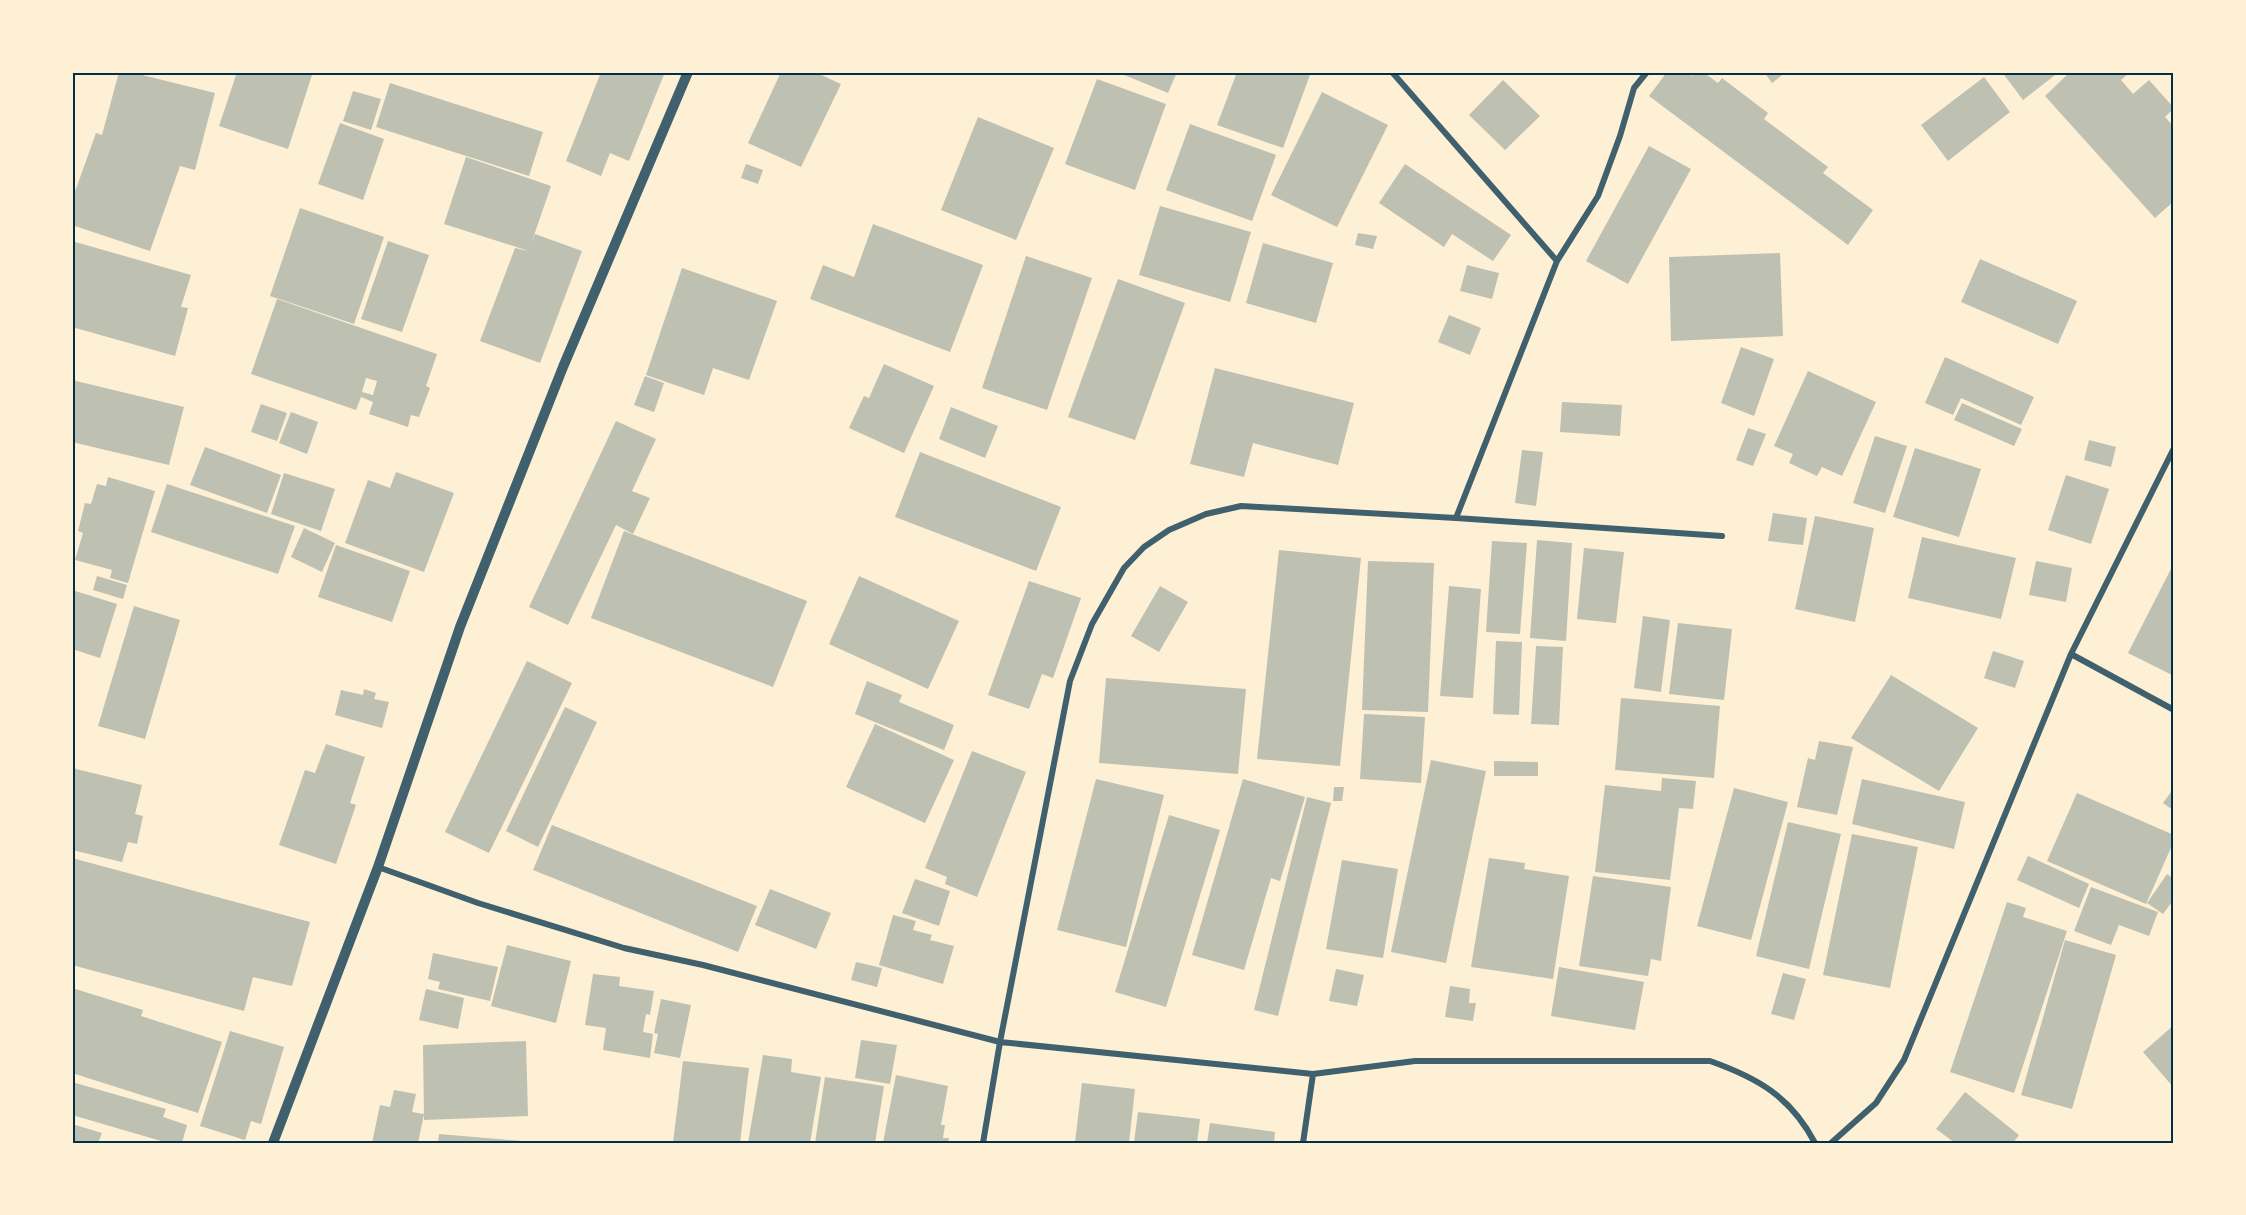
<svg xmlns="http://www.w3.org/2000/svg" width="2246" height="1215" viewBox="0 0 2246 1215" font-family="'Space Grotesk',sans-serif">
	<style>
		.building { fill: #bec0b2; fill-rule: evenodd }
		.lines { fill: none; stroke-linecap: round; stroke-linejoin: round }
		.minor { stroke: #3f606c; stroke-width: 6 }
		.tertiary { stroke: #3f606c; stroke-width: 10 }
		.neatline { fill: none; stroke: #003049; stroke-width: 2 }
	</style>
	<rect width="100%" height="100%" fill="#fdf0d5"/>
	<!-- building -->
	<path class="building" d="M119 72H130L215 93 195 170 180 166 150 251 72 225V200L96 133 102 135Z
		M237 72H313L288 149 219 126Z
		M601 72H665L629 161 610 153 601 176 566 161Z
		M781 72H815L841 84 801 167 748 143Z
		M1117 72H1177L1168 93Z
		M1237 72H1311L1283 148 1217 125Z
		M1667 72H1687L1692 76 1695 72H1703L1718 83 1722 78 1768 113 1764 119 1828 167 1823 173 1873 210 1848 245 1649 96Z
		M1764 72H1786L1772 83Z
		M2002 72H2059L2023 100Z
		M2070 72H2130L2121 80 2133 94 2149 80 2174 108 2165 117 2174 127V201L2155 218 2045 96Z
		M1984 77 2010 112 1948 161 1921 125Z
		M1097 79 1166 104 1135 190 1065 164Z
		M1503 80 1540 116 1505 150 1469 115Z
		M390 83 543 132 529 176 376 127Z
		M353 91 381 99 371 130 343 121Z
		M1322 92 1388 125 1337 227 1271 195Z
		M978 117 1054 148 1016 240 941 210Z
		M340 123 384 139 363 200 318 184Z
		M1190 124 1276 155 1252 221 1166 190Z
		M1649 146 1691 169 1628 284 1586 261Z
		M466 157 551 186 531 244 535 234 582 251 540 363 480 341 515 248 529 251 444 224Z
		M746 164 763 170 758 184 741 178Z
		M1405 164 1511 235 1493 261 1452 234 1444 247 1379 203Z
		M1160 206 1251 232 1230 302 1139 275Z
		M300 208 384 237 354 324 270 296Z
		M873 224 983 265 950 352 810 299 823 265 854 277Z
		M1358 233 1377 236 1373 249 1355 245Z
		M72 241 191 275 181 307 188 308 175 356 72 327Z
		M388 241 429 255 402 332 361 319Z
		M1263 243 1333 263 1316 323 1246 303Z
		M1780 253 1783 336 1671 341 1669 257Z
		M1026 256 1092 278 1047 410 982 388Z
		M1980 259 2077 301 2058 344 1961 302Z
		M1467 265 1499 273 1492 299 1460 291Z
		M682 268 777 301 749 380 713 368 704 395 646 375Z
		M1118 279 1185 303 1135 440 1068 417Z
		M277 299 437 354 426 386 430 388 419 417 411 415 408 427 369 414 373 402 361 397 356 410 251 374ZM366 378 377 381 373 395 362 392Z
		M1449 315 1481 328 1470 355 1438 342Z
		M1741 347 1774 359 1754 416 1721 403Z
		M1945 357 2034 397 2021 425 1961 398 1953 415 1925 403Z
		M884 364 934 386 904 453 849 428 864 396 869 398Z
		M1215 368 1354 403 1338 465 1253 443 1244 477 1190 464Z
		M1808 371 1876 402 1842 476 1822 467 1817 476 1789 463 1793 454 1774 446Z
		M645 376 664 383 654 412 634 405Z
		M72 380 184 407 169 465 72 442Z
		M1562 402 1622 405 1620 436 1560 432Z
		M1962 403 2022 429 2014 446 1954 420Z
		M261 404 287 413 277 441 251 432Z
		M951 407 998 426 985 458 939 439Z
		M291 412 318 422 307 454 279 443Z
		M616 421 656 439 632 491 650 498 633 534 616 525 568 625 529 607Z
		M1748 428 1766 434 1753 466 1736 460Z
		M1875 436 1907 446 1885 513 1853 503Z
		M2089 440 2116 447 2111 467 2084 460Z
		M205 447 281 475 267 513 190 485Z
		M1915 448 1981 469 1959 537 1893 517Z
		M1522 450 1543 452 1536 506 1515 503Z
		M920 452 1061 507 1036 571 895 517Z
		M396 472 454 493 424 572 345 543 368 480 390 488Z
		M284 473 335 489 321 531 271 514Z
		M2066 475 2109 489 2091 544 2048 530Z
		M108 477 155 491 128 583 110 578 112 570 75 560 83 533 78 531 85 503 91 504 97 484 106 486Z
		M167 484 295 526 278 574 151 532Z
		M1773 513 1807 518 1803 545 1768 541Z
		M1815 516 1874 528 1855 622 1795 609Z
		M304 528 335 543 322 572 291 557Z
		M624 531 807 601 773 687 591 618Z
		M1922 537 2016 558 2001 619 1908 598Z
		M1537 540 1572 543 1566 641 1530 638Z
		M1492 541 1527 543 1520 634 1486 632Z
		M336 545 410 571 392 622 318 597Z
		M1584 548 1624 552 1616 623 1577 619Z
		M1279 550 1361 558 1340 766 1257 759Z
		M1368 561 1434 563 1428 712 1362 710Z
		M2036 561 2072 568 2066 602 2029 595Z
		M2174 563V676L2128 653Z
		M97 576 127 585 123 599 93 590Z
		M859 576 959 621 928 689 829 644Z
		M1029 581 1081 598 1053 678 1042 674 1029 709 988 695Z
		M1160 586 1188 602 1159 652 1131 636Z
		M1449 586 1481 589 1473 698 1440 696Z
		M72 590 117 604 100 658 72 649Z
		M134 606 180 620 145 739 98 726Z
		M1643 616 1670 620 1661 692 1634 688Z
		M1678 623 1732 629 1724 700 1669 694Z
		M1496 641 1522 642 1519 715 1493 714Z
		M1536 646 1563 647 1559 725 1531 724Z
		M1993 651 2024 661 2015 688 1984 678Z
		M527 661 572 683 489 853 445 832Z
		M1891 675 1978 728 1939 791 1851 738Z
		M1106 678 1246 689 1238 774 1099 763Z
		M867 681 902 695 899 702 954 725 944 750 855 714Z
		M364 689 376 693 374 699 389 702 382 728 335 715 341 690 363 695Z
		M1621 698 1720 706 1714 778 1615 770Z
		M565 707 597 722 538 847 506 831Z
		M1364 714 1425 717 1421 783 1360 779Z
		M875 724 954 760 925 823 846 787Z
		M1819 741 1853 747 1837 815 1797 807 1808 758 1815 760Z
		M326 744 365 757 350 803 356 805 336 864 279 845 305 770 315 773Z
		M972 751 1026 772 977 897 945 884 947 877 925 868Z
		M1431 760 1486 771 1446 963 1391 952Z
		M1494 761 1538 762V776H1494Z
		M72 768 142 785 135 814 143 816 137 844 128 842 122 862 72 850Z
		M1662 778 1696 781 1693 809 1679 808 1670 880 1595 872 1605 785 1661 791Z
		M1096 779 1164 795 1126 947 1057 930Z
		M1243 779 1305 797 1280 881 1271 878 1244 970 1192 955Z
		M1862 779 1965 802 1954 849 1852 824Z
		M1334 787H1344L1342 801H1333Z
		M1734 788 1788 802 1751 940 1697 926Z
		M2174 788V811L2163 803Z
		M2077 793 2174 835V841L2146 904 2047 861Z
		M1307 797 1331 803 1278 1016 1254 1010Z
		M1169 815 1220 830 1166 1007 1115 992Z
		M1788 822 1841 834 1809 969 1756 956Z
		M552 825 757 906 738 952 533 870Z
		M1852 834 1918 847 1890 988 1823 975Z
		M2028 856 2089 884 2079 908 2017 880Z
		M72 858 310 922 292 986 253 977 244 1011 72 965Z
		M1489 858 1525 863 1524 869 1569 876 1553 979 1471 967Z
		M1342 860 1398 869 1383 958 1326 949Z
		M2167 874 2174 879V899L2163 914 2147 903Z
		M1593 876 1671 887 1661 961 1651 959 1648 976 1579 966Z
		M915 879 950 891 939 926 902 913Z
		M2091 887 2158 912 2149 936 2119 925 2111 945 2074 931Z
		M770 889 831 913 816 949 755 925Z
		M2007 902 2026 908 2023 917 2067 931 2014 1093 1950 1072Z
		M893 915 916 921 913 930 932 935 930 940 954 946 943 984 879 965Z
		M2065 940 2116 955 2072 1109 2021 1095Z
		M507 945 571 961 556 1023 491 1006Z
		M433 953 498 967 490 1001 438 989 440 982 428 979Z
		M856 962 882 968 877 987 851 980Z
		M1559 967 1644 982 1635 1030 1551 1016Z
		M1336 969 1364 975 1357 1006 1329 1001Z
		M1783 973 1806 979 1794 1020 1771 1014Z
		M593 974 620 977 619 986 654 991 650 1015 646 1014 643 1032 653 1034 650 1058 603 1050 606 1028 585 1025Z
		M1450 986 1470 989 1469 1003H1476L1473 1021 1445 1017Z
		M72 988 143 1010 141 1016 222 1042 198 1113 72 1073Z
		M426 989 464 998 458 1029 419 1020Z
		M661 999 691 1005 680 1058 654 1053 658 1034 654 1033Z
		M2174 1025V1088L2143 1052Z
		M230 1031 284 1047 261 1124 251 1121 245 1140 200 1126Z
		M861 1040 897 1045 890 1084 855 1078Z
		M526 1041 528 1116 424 1120 423 1045Z
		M763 1055 792 1059 791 1072 821 1077 810 1143H748Z
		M683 1061 749 1068 740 1143H673Z
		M896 1075 948 1086 941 1125H945L943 1138H949L948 1143H883Z
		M825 1077 884 1086 875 1143H815Z
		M72 1082 166 1109 163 1117 187 1125 182 1143H168L72 1115Z
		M1082 1083 1135 1089 1129 1143H1075Z
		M394 1090 416 1094 412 1112 424 1114 418 1143H372L380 1105 390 1107Z
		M1965 1092 2019 1135 2013 1143H1955L1936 1129Z
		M1138 1112 1200 1119 1197 1143H1134Z
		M1210 1123 1275 1132 1274 1143H1207Z
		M72 1124 102 1133 98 1143H72Z
		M439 1134 523 1141V1143H438Z"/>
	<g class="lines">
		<!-- minor -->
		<path class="minor" d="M1392 72 1557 261
			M1456 518 1557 261 1598 196 1620 136 1634 88 1647 72
			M2071 654 2174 710
			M378 867 478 903 624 948 703 965 1000 1042 1313 1074 1415 1061H1710C1758 1078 1791 1097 1815 1143
			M983 1143 1000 1042 1070 681 1092 624 1124 568 1144 547 1169 530 1206 514 1241 506 1456 518 1722 536
			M1303 1143 1313 1074
			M1831 1143 1876 1103 1904 1060 2071 654 2174 448"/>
		<!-- tertiary -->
		<path class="tertiary" d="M273 1143 378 867 460 627 563 367 688 72"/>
	</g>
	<!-- border -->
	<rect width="2246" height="1215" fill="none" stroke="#fdf0d5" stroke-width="147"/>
	<rect x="74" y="74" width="2098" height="1068" class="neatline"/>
</svg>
